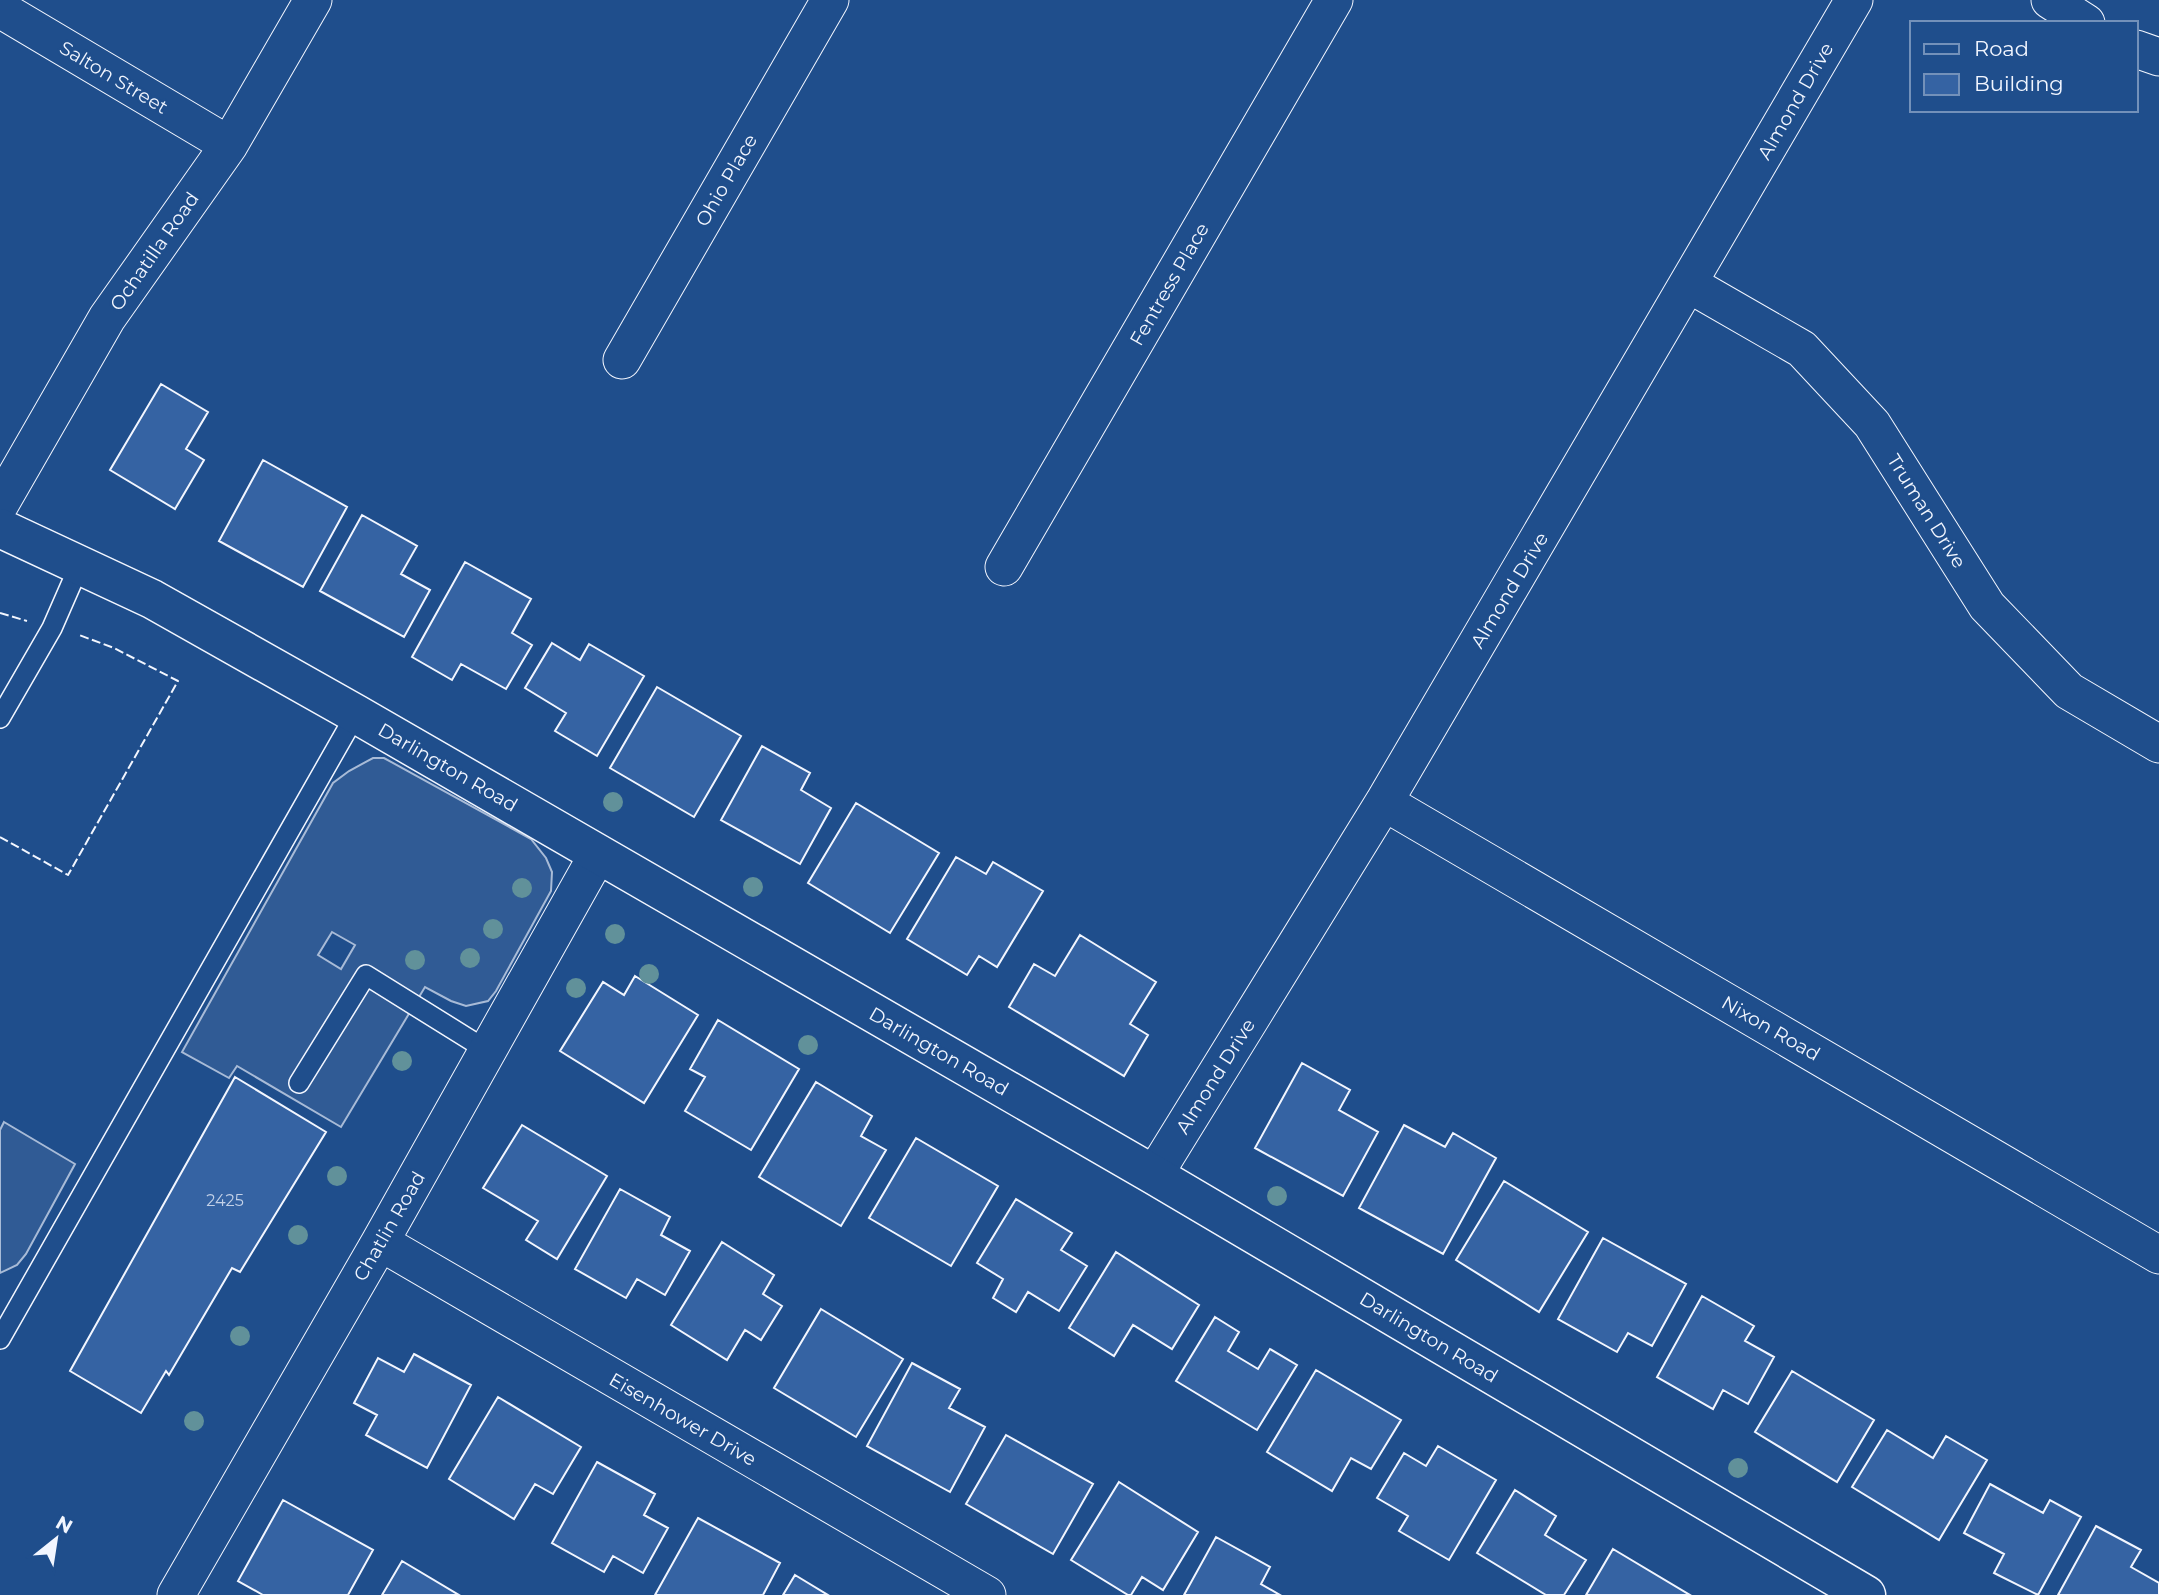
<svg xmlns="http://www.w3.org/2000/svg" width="2159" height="1595" viewBox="0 0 2159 1595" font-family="Montserrat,sans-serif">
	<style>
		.built { fill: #305b95; stroke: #a8bbd7; stroke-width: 2; fill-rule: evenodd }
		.building { fill: #3563a3; stroke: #f2f6ff; stroke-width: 2 }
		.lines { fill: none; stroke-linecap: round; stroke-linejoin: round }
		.lane-casing { stroke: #f2f6ff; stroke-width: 22 }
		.street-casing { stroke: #f2f6ff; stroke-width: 39 }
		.secondary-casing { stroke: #f2f6ff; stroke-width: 41 }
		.lane { stroke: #1f4e8c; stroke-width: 19 }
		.street { stroke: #1f4e8c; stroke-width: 37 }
		.secondary { stroke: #1f4e8c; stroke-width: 38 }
		.fence { stroke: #f2f6ff; stroke-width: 2; stroke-dasharray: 9 3.5; stroke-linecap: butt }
		.tree { fill: #61919a }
		.labels { text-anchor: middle; stroke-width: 5; stroke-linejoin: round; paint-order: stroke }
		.number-label { font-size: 16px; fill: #c3d1e8 }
		.street-label { font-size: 19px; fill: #f2f6ff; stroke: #1f4e8c }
	</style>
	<rect width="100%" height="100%" fill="#1f4e8c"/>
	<!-- built -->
	<path class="built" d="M373 758H384L531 839 546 858 552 872 551 891 496 991 488 1001 466 1006 451 1001 425 987 341 1127 237 1066 229 1078 182 1052 333 783 349 771ZM332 932 355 945 341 969 318 955Z
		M4 1122 75 1164 26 1254 17 1265 0 1273V1130Z"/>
	<!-- building -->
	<path class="building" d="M161 384 208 412 186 449 204 460 175 509 110 470Z
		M263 460 347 507 303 587 219 541Z
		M362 515 417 546 401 574 430 590 404 637 320 591Z
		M465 562 531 599 512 633 532 645 506 689 461 664 452 680 412 657Z
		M552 643 580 660 589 644 644 676 597 756 555 731 566 713 525 688Z
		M657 687 741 736 694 817 610 768Z
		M762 746 810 773 801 790 831 808 800 864 721 820Z
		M856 803 939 853 890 933 808 883Z
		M956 857 986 874 993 862 1043 891 997 967 979 956 967 975 907 939Z
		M1080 935 1156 982 1130 1024 1148 1035 1124 1076 1009 1007 1034 964 1055 976Z
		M635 976 698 1015 644 1103 560 1051 603 982 624 995Z
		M718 1020 799 1069 751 1150 685 1111 705 1077 690 1069Z
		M1302 1063 1350 1090 1339 1110 1378 1132 1343 1196 1255 1148Z
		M235 1077 326 1132 240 1272 232 1268 169 1375 166 1371 141 1413 70 1371Z
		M816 1082 872 1116 861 1136 886 1150 841 1226 759 1177Z
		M522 1125 607 1176 557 1259 526 1240 538 1221 483 1188Z
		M1404 1125 1445 1147 1453 1133 1496 1158 1443 1254 1359 1208Z
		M916 1138 998 1186 951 1266 869 1218Z
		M1504 1181 1588 1232 1539 1312 1456 1260Z
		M620 1189 670 1217 661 1235 690 1251 665 1295 637 1279 626 1298 575 1269Z
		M1016 1199 1072 1233 1061 1250 1087 1266 1059 1311 1028 1292 1016 1312 993 1298 1003 1279 977 1263Z
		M1603 1238 1686 1284 1652 1346 1628 1333 1617 1352 1558 1319Z
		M722 1242 774 1275 763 1294 782 1306 761 1340 745 1330 727 1360 671 1325Z
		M1116 1252 1199 1305 1172 1349 1133 1325 1114 1356 1069 1328Z
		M1702 1296 1754 1326 1745 1341 1774 1357 1748 1404 1723 1390 1713 1409 1657 1377Z
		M821 1309 903 1359 856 1437 774 1388Z
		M1215 1317 1239 1332 1228 1351 1258 1369 1270 1349 1297 1365 1257 1430 1176 1381Z
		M414 1354 471 1385 427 1468 366 1435 377 1415 354 1403 378 1358 404 1372Z
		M912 1363 960 1389 949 1408 985 1427 950 1492 867 1446Z
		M1316 1370 1401 1420 1371 1469 1351 1458 1332 1491 1267 1452Z
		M1792 1371 1874 1420 1837 1482 1755 1432Z
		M498 1397 581 1447 553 1494 535 1484 514 1519 449 1479Z
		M1887 1430 1933 1458 1946 1436 1987 1460 1939 1540 1852 1487Z
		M1006 1435 1093 1484 1053 1554 966 1504Z
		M1438 1446 1496 1480 1449 1560 1399 1531 1408 1516 1377 1498 1404 1453 1426 1466Z
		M597 1462 655 1494 644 1515 668 1528 643 1573 613 1556 604 1572 552 1543Z
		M1119 1482 1198 1532 1163 1590 1142 1577 1131 1595H1128L1071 1560Z
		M1990 1484 2043 1513 2050 1500 2081 1517 2038 1595 1994 1573 2004 1554 1964 1533Z
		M1515 1490 1556 1516 1545 1535 1586 1560 1564 1595H1546L1477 1553Z
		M283 1500 373 1550 348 1595H263L238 1581Z
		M698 1518 780 1563 763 1595H655Z
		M2096 1526 2141 1550 2131 1567 2159 1583V1595H2058Z
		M1216 1537 1270 1567 1261 1584 1280 1595H1184Z
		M1613 1549 1690 1595H1586Z
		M402 1561 459 1595H382Z
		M795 1575 828 1595H783Z"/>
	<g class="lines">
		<!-- lane casing -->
		<g class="lane-casing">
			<path id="lane" d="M0 718 52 628 80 564
				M299 1083 366 975 488 1051
				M0 1339 356 714"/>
		</g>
		<!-- street casing -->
		<g class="street-casing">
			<path id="street" d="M2050 0 2086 23
				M0 9 229 145
				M2136 49 2159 57
				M1689 284 1802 349 1872 424 1987 606 2069 691 2159 744
				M622 360 830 0
				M0 504 107 318 229 145 313 0
				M1004 567 1334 0
				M1384 802 2159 1255
				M1154 1175 1384 802 1854 0
				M380 1242 987 1595
				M176 1595 380 1242 598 854"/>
		</g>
		<!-- secondary casing -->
		<g class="secondary-casing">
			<path id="secondary" d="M0 528 152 599 356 714 1154 1175 1866 1595"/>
		</g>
		<!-- lane -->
		<use href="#lane" class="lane"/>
		<!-- street -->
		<use href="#street" class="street"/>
		<!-- secondary -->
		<use href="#secondary" class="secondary"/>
		<!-- fence -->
		<path class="fence" d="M0 613 27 621
			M0 837 68 875 178 681 114 648 79 635"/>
	</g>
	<!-- trees -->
	<g class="tree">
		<circle cx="613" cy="802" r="10"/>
		<circle cx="753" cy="887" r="10"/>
		<circle cx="522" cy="888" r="10"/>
		<circle cx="493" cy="929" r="10"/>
		<circle cx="615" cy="934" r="10"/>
		<circle cx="470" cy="958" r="10"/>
		<circle cx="415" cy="960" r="10"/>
		<circle cx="649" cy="974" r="10"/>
		<circle cx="576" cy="988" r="10"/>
		<circle cx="808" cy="1045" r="10"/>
		<circle cx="402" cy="1061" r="10"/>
		<circle cx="337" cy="1176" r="10"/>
		<circle cx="1277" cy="1196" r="10"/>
		<circle cx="298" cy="1235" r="10"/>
		<circle cx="240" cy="1336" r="10"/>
		<circle cx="194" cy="1421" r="10"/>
		<circle cx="1738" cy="1468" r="10"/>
	</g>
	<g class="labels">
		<!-- number labels -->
		<g class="number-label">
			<text x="225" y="1206">2425</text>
		</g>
		<!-- street labels -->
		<g class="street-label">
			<text transform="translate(114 77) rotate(31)" y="7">Salton Street</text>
			<text transform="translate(1795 101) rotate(-60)" y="7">Almond Drive</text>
			<text transform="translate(726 180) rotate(-60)" y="7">Ohio Place</text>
			<text transform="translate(154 251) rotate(-55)" y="7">Ochatilla Road</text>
			<text transform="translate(1169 284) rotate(-60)" y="7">Fentress Place</text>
			<text transform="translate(1927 511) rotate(58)" y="7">Truman Drive</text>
			<text transform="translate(1509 590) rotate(-59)" y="7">Almond Drive</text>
			<text transform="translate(448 767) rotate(30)" y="7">Darlington Road</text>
			<text transform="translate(1771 1028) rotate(30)" y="7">Nixon Road</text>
			<text transform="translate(939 1051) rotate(30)" y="7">Darlington Road</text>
			<text transform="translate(1215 1076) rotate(-58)" y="7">Almond Drive</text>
			<text transform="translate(389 1226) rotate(-60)" y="7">Chatlin Road</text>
			<text transform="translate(1429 1337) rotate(31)" y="7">Darlington Road</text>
			<text transform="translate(683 1419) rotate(30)" y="7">Eisenhower Drive</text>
		</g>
	</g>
	<!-- legend -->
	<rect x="1910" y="21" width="228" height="91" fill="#1f4e8c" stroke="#7391ba" stroke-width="2"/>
	<rect x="1924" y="44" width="35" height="10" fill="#1f4e8c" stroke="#7391ba" stroke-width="2"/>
	<text x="1974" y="56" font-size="21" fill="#f2f6ff">Road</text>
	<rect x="1924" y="74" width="35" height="21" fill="#3563a3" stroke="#7391ba" stroke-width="2"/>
	<text x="1974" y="91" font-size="21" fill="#f2f6ff">Building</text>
	<!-- north arrow -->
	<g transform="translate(56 1539) rotate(30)" stroke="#1f4e8c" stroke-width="5" paint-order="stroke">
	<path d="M0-5L12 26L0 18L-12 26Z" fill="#f2f6ff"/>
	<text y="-10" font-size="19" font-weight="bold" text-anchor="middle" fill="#f2f6ff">N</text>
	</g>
</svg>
